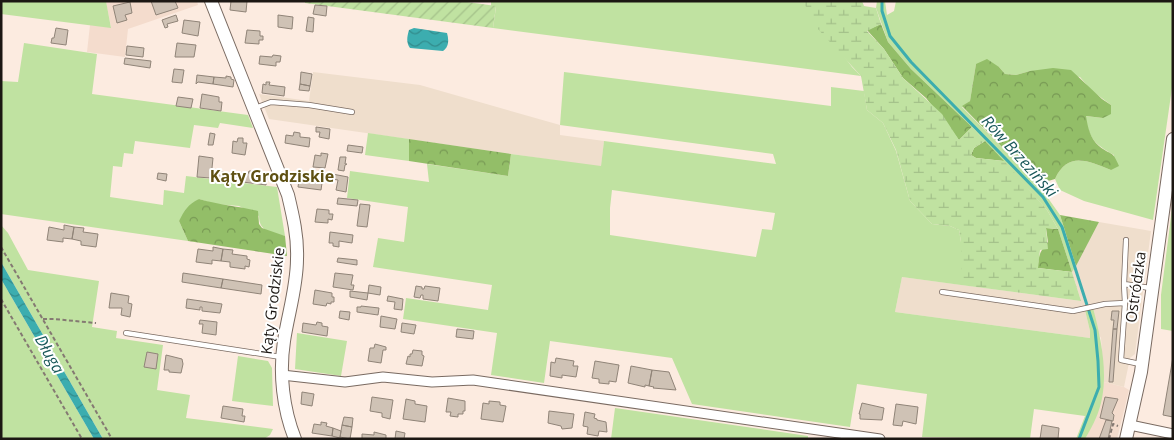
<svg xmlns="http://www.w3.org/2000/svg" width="1174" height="440" viewBox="0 0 1174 440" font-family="'Open Sans',sans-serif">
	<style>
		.built { fill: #f4dccd }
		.industrial { fill: #efdecc }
		.grass { fill: #c0e2a1; fill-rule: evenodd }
		.forest { fill: url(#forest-crowns) }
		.wetland { fill: url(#wetland-marsh) }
		.garden { fill: url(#garden-furrows) }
		.water { fill: url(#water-waves) }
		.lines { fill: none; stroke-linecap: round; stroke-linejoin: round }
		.stream { stroke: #3cadaf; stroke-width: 3 }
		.building { fill: #cfc2b5; stroke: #908478 }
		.lane-casing { stroke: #796a61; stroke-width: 6 }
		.street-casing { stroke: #796a61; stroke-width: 11 }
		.secondary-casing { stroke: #796a61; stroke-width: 14 }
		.path { stroke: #847972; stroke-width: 2; stroke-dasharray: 4 2.5; stroke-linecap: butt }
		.lane { stroke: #fff; stroke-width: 4.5 }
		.street { stroke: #fff; stroke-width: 9 }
		.secondary { stroke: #fff; stroke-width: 12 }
		.labels { text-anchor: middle; stroke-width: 4; stroke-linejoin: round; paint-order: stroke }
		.street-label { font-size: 15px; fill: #1c1713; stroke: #fff }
		.water-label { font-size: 16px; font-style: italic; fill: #195859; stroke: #fff }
		.neighbourhood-label { font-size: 16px; font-weight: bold; fill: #5e5012; stroke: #fff }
	</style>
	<defs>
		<pattern id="forest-crowns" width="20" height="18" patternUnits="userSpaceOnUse" patternTransform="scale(1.25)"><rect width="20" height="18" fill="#93be68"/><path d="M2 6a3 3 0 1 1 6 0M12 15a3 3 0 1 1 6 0" fill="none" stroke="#779954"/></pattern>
		<pattern id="wetland-marsh" width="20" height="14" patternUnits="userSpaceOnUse" patternTransform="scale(1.25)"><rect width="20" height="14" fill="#c0e2a1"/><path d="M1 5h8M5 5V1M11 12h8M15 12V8" fill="none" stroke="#a4c18a"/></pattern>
		<pattern id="garden-furrows" width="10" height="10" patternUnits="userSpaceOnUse" patternTransform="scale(1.25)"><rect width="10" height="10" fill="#c0e2a1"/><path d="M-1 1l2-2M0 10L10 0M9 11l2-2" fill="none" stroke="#a4c18a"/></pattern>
		<pattern id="water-waves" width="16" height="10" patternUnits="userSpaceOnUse" patternTransform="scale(1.25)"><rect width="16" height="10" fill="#3cadaf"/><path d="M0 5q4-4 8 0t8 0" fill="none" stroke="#328c8d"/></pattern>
	</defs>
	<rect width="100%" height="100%" fill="#fcebe0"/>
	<!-- built -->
	<path class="built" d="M197 1 198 5 128 29 125 57 87 52 90 25 111 27 106 2Z
		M1104 382 1124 387 1129 390 1117 439H1085L1096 418Z"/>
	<!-- industrial -->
	<path class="industrial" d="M313 72 420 85 560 125V135L604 141 601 167 269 119 259 94 309 101Z
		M1099 222 1151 231 1135 354 1130 358 1124 387 1104 382 1101 338 1085 310 1090 331V338L895 312 902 277 1081 301 1072 272Z"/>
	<!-- grass -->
	<path class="grass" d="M1 1H106L111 28 1 14Z
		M491 1H803L852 67 861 76 493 28 496 7 491 6Z
		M877 1H885L887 15 894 11 896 1H1173V81L1153 220 1084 201 1060 190 1055 179C1068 151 1088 161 1111 170L1114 155C1094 144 1089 138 1085 116L1103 118 1111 105 1091 90 1080 77 1030 71 1016 75 1005 74 999 67 976 64 970 101 962 107 1038 184 1060 215 1076 266 1072 272 1058 229 1047 210 972 127 911 69 888 42 876 8Z
		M24 43 97 54 92 94 248 115 253 128 220 123 218 128 194 125 190 148 135 141 133 154 124 153 122 167 113 166 110 197 163 205 164 190 184 193 186 176 277 187 285 236C272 233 259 232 259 216L239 206 215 204 199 199 179 221 188 241 1 214V81L18 82Z
		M564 72 831 106V87L864 91 867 110 883 123 896 151 910 201 932 224 950 226 959 230 961 242V285L902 277 895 312 1090 338V331L1085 310 1093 308C1102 342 1111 384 1096 418 1093 425 1089 432 1085 439H1076L1085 416 1034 409 1030 439 922 437 927 394 857 384 850 427 692 404 672 358 550 341 544 383 491 375 497 333 403 319 406 298 488 310 492 285 373 267 378 238 404 242 408 207 347 198 350 171 429 182 427 164 508 176 511 154 601 166 604 141 776 164 773 154 560 125ZM612 190 775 213 772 230 762 229 756 257 610 235V208Z
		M368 133 409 139V161L365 155Z
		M1173 201V331L1161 329V295Z
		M1 225 8 233 28 270 99 281 92 327 117 331 116 338 163 345 157 390 190 395 186 418 273 429 270 435 264 439H103L1 262Z
		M1 279 94 439H1Z
		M297 333 347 341 341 376 295 369Z
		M238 356 268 361 272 368 273 406 232 401Z
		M615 408 808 436V439H611Z"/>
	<!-- forest -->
	<path class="forest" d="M881 24 888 42 911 69 972 127 959 140 926 98 903 78 884 49 867 30Z
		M987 59 999 67 1005 74 1016 75 1030 71 1053 68 1071 70 1102 99 1111 105V114L1103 118 1086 116C1088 128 1090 138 1099 146 1111 156 1112 149 1119 166L1111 170C1088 161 1068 151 1055 179L1038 184 962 106 970 101 976 64Z
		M409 139 511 154 508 176 409 161Z
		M985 141 1004 161 976 158 971 155 974 148Z
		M199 199C219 205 238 206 258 211L259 224 262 228 285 236 287 256 188 241 179 221C184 211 188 204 199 199Z
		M1060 215 1099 222 1076 266Z
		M1046 228 1058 229 1072 272 1038 268C1038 256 1040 251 1048 242Z"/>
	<!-- wetland -->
	<path class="wetland" d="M803 1H862L864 6 876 8 881 24 867 31 884 49 903 78 942 114 959 140 972 127 985 141 974 148 971 155 976 158 1004 161 1047 210 1058 229 1046 228 1048 249 1040 250 1038 268 1072 272 1081 301 961 285V242L959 230 950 226 932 224 910 201 896 150 883 123 867 110 861 76 817 28Z"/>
	<!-- garden -->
	<path class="garden" d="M305 1H460L496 6 493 28 305 3Z"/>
	<!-- water -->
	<path class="water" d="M414 28 447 33C449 40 449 47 443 51L410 48C406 42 407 37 409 30Z
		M1 262 103 439H94L1 279Z"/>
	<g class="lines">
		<!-- stream -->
		<path class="stream" d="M882 1V11L890 36 911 62 1043 197 1062 227 1095 330 1098 361 1099 387 1079 439"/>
	</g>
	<!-- building -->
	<path class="building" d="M151 1H175L178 8 156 15Z
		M231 1H247L246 12 230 10Z
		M130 2 132 13 125 15 127 20 117 23 113 6Z
		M315 5 327 6 326 16 313 14Z
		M176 15 178 21 167 24 168 27 165 28 162 20Z
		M278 15 293 17 292 29 278 27Z
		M308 17 314 18 313 32 306 31Z
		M184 20 200 22 198 36 182 33Z
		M56 28 68 30 66 45 51 43 52 38H54Z
		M247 30 260 31V36H263V40H259V44L245 43Z
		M177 43 196 45 194 57H175Z
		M127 46 144 48 143 57 126 55Z
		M273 55 281 56 280 62H276V66L259 64 260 56 272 57Z
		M125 58 151 61 150 68 124 64Z
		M174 69 184 70 182 83 172 82Z
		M301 72 312 74 310 86 300 84Z
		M197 75 214 77 213 84 198 82 196 84Z
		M226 76 231 77V79L234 80 233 87 213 84 214 77 226 78Z
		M266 82H270L269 85 285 87 284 96 262 93 263 84 266 85Z
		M300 84 310 86 309 91 299 90Z
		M202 94 219 97V102H222L221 111 200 108Z
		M178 97 193 99 191 108 176 106Z
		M316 127 330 129 329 139 319 137 320 132H316Z
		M294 132 300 133V137L310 138 309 147 285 143 286 135 293 136Z
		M210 133 215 134 213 145H208Z
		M238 138H243V143H247L245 155 232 153 233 141 237 142Z
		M348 145 363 147 362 153 347 151Z
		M321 153 328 154 325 168 313 167 315 155 321 156Z
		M199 156 213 158 211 178 197 177Z
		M340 157H346L345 164H347L345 165 344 171 338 170Z
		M215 171 224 172 223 180 211 178V172Z
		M249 171H255L254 175 267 177 266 185 235 181 236 172 248 174Z
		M158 173 167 174 166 181 157 179Z
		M327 173 348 177 346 192 336 190 338 180 326 178Z
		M299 180 322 183 321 190 298 187Z
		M338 198 358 200 357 206 337 204Z
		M360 204 370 205 367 227 357 226Z
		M317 209 329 210V214H333L332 220 328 219V223L315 222Z
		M64 225 74 227 72 239 63 238V242L47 240 49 227 64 230Z
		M74 227 84 228 83 232 98 234 96 247 81 245V241L72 239Z
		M330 232 353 235 352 243 339 241V247L333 246V243H329Z
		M213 247 223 249 221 261 212 260V264L196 262 198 249 213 251Z
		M223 249 233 250 232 254 247 256V259L250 260 249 267 245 266V269L230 267V262L221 261Z
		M338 258 357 260V265L337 262Z
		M183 273 223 279 221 288 182 282Z
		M335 273 353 275 351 285H354L353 290 333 287Z
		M223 279 262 285 261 294 221 288Z
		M369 285 381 287 380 295 368 293Z
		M416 286 422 287V289H424L425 286 440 288 438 301 423 299V295H421L420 298 414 297Z
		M315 290 332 293V297H334V302H331V304L327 303 326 306 313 304Z
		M350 291 368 293 367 300 350 297Z
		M111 293 129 296 128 303 132 304 130 317 121 315 122 308H109Z
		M388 296 403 299 402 310 394 309 395 302 387 301Z
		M187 299 222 304 220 313 202 311V307H200V310L186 308Z
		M361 306 379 308 378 315 357 312V307H361Z
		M340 311 350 312 349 320 339 318Z
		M1112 311H1119L1117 329H1113L1114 320H1111Z
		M381 316 397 319 395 329 380 327Z
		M200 320 217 322 216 335 202 333 203 324H199Z
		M317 322 322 323V326L328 327 327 336 302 332 303 323 316 325Z
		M402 323 416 325 414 334 401 332Z
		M457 329 474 331 473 339 456 337Z
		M1113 329H1117L1113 382H1109Z
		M375 344 386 347V350H383L381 363 368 361 370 348H374Z
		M413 350 422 351V355L424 356 422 366 406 364 408 356 410 357V354H412Z
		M147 352 158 354 156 369 144 367Z
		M166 355 182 359 183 364 181 373 169 372V370H164Z
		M1173 357V417L1163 415Z
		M556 358 574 361 573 366H578L576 377 562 375V378L550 376 551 362 555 363Z
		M595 361 619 365 616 382 609 381V384L599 383V379L592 378Z
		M631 366 652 370 649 386 645 385V387L628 383Z
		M652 370 669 372 676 390 653 388 654 387 649 386Z
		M302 392 314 394 312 406 301 404Z
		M372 397 393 400 390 419 382 417V413L370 411Z
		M1105 397 1118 399 1112 413 1114 415 1113 421 1100 418Z
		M448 398 465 401V411H463V414H458V417L450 416 451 412H446Z
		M406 399 415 401V404L427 406 425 422 403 419Z
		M489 401 500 402V405L506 406 503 422 481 419 483 403 489 404Z
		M862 403 884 408 882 420 860 419V414H859Z
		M896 404 918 407 916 424 903 421 902 426 893 425Z
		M223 406 243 409 242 416H245L244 422 221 418Z
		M549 411 574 414 572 428 562 429 561 426 548 423Z
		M585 412 595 414 594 418 597 419V420L606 422 607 432 599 431 598 436 587 434 588 427 583 426Z
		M344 417 353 418 352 427 342 425Z
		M1106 420 1112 421 1108 439H1099Z
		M321 422 327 423 326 426 333 428 332 436 312 433 314 424 321 425Z
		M342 425 352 427 350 439 340 437Z
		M1042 425 1059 428 1058 439H1040Z
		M333 428 341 431 340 438 332 436Z
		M396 431 405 433 404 439H395Z
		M374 432 386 435V439H362V434L374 435Z"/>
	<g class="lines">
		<!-- lane casing -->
		<g class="lane-casing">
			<path id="lane" d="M255 108 271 102 309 105 352 112
				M1126 240 1124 284 1125 303 1121 360 1140 364
				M1124 284 1150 288
				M942 292 1073 311 1105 304 1125 303
				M126 333 281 357"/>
		</g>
		<!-- street casing -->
		<g class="street-casing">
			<path id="street" d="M282 375 345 382 383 377 432 382 473 380 880 439
				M1130 425 1173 434"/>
		</g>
		<!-- secondary casing -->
		<g class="secondary-casing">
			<path id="secondary" d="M211 1 288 195C293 216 298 237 297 259 297 287 288 314 284 341 279 373 283 409 295 439
				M1126 439 1141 372 1173 139"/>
		</g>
		<!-- path -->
		<path class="path" d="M1 247 112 439
			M1 299 82 439
			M43 319H54L96 323
			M1109 439 1113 424 1118 426"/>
		<!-- lane -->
		<use href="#lane" class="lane"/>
		<!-- street -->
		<use href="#street" class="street"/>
		<!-- secondary -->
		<use href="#secondary" class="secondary"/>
	</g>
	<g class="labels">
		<!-- street labels -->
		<g class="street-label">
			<text transform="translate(1136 287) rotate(-82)" y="5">Ostródzka</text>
			<text transform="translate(273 301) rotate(-83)" y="5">Kąty Grodziskie</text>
		</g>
		<!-- water labels -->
		<g class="water-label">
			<text transform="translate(1020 156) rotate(48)" y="6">Rów Brzeziński</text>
			<text transform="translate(50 354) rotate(60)" y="6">Długa</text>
		</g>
		<!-- neighbourhood labels -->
		<g class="neighbourhood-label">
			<text x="272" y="182">Kąty Grodziskie</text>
		</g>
	</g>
	<!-- border -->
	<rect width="1174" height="440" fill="none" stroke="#1c1713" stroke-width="5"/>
</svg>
